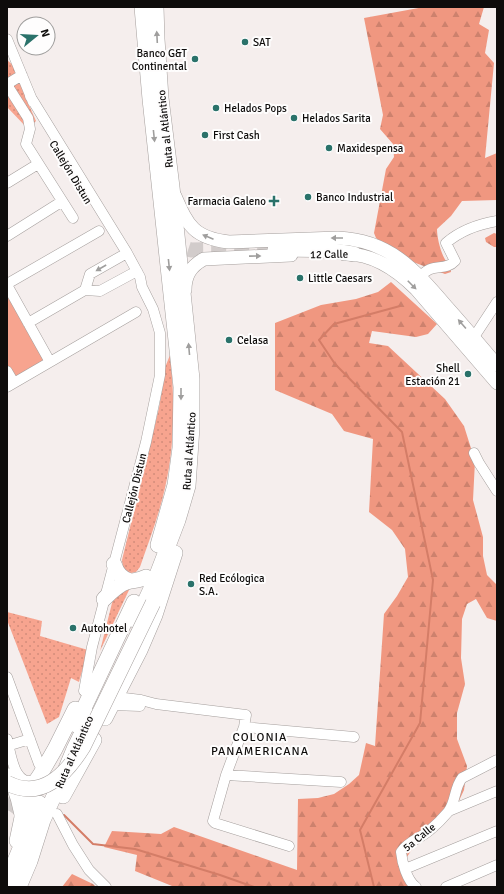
<svg xmlns="http://www.w3.org/2000/svg" width="504" height="894" viewBox="0 0 504 894" font-family="Signika,sans-serif">
	<style>
		.grass { fill: url(#grass-dots) }
		.forest { fill: url(#forest-firs) }
		.park { fill: #f7a48f }
		.lines { fill: none; stroke-linecap: round; stroke-linejoin: round }
		.stream { stroke: #d47d67; stroke-width: 2 }
		.highway-tunnel { stroke: #d2cccb; stroke-width: 15; stroke-dasharray: 15 8; stroke-linecap: butt }
		.minor-casing { stroke: #a59f9d; stroke-width: 11 }
		.major-casing { stroke: #a59f9d; stroke-width: 14 }
		.highway-casing { stroke: #a59f9d; stroke-width: 16 }
		.minor { stroke: #fff; stroke-width: 10 }
		.major { stroke: #fff; stroke-width: 13 }
		.highway { stroke: #fff; stroke-width: 15 }
		.highway-bridge-casing { stroke: #a59f9d; stroke-width: 16; stroke-linecap: butt }
		.highway-bridge { stroke: #fff; stroke-width: 15 }
		.oneway { fill: #9f9e9d }
		.poi-dot { fill: #2a726a; stroke: #fefdfd; stroke-width: 1.5 }
		.labels { text-anchor: middle; stroke-width: 4; stroke-linejoin: round; paint-order: stroke }
		.poi-label { font-size: 11px; fill: #0e0c0b; stroke: #fefdfd; text-anchor: start }
		.street-label { font-size: 11px; fill: #0e0c0b; stroke: #fefdfd }
		.neighbourhood-label { font-size: 12px; letter-spacing: 1px; fill: #0e0c0b; stroke: #fefdfd }
	</style>
	<defs>
		<pattern id="grass-dots" width="8" height="8" patternUnits="userSpaceOnUse"><rect width="8" height="8" fill="#f7a48f"/><path d="M2 2h.1M6 6h.1" fill="none" stroke="#d38c7a" stroke-width="1.8" stroke-linecap="round"/></pattern>
		<pattern id="forest-firs" width="22" height="20" patternUnits="userSpaceOnUse"><rect width="22" height="20" fill="#f09780"/><path d="M5 1l3.5 6h-7zM16 11l3.5 6h-7z" fill="#cd816d"/></pattern>
	</defs>
	<rect width="100%" height="100%" fill="#f5eeed"/>
	<!-- grass -->
	<path class="grass" d="M7 60 14 66 26 98 36 121 28 129 7 107Z
		M170 355C175 398 175 445 165 488 159 515 149 541 140 567L136 572 131 573 125 571 123 567 122 560 159 408 166 365Z
		M130 588 100 651 115 591Z
		M7 612 42 621 40 636 88 650 79 682 71 678 59 717 47 724 7 620Z"/>
	<!-- forest -->
	<path class="forest" d="M424 7H484L479 24 489 30 485 53 494 63 485 158 497 153V200L462 201 451 216 437 229C437 238 441 254 446 261 449 266 450 264 451 272L445 274 413 262 386 246 376 238 374 233 386 169 394 157 393 144 380 129 383 115 364 18Z
		M494 233 497 234V247H494L486 242 485 238Z
		M391 282 437 324 428 334 416 337 372 331 369 343 388 346 445 399 464 426 475 461 473 500 483 537V556L487 575 497 585V621L487 618 476 599 467 604 462 619 461 658 465 684 457 713V739L467 766 464 790 457 805 420 837 407 857 406 875 413 887H172V886L135 871 137 855 104 847 112 831 161 834 174 827 297 870 298 799 318 798 334 794 349 784 359 775 366 743 375 746 384 614 397 596 408 577 405 549 392 530 369 512 373 439 344 431 332 414 275 390V323L321 305 356 299 378 292Z
		M72 874 93 884 96 887H62Z"/>
	<!-- park -->
	<path class="park" d="M9 296 46 362 15 379 7 366V297Z"/>
	<g class="lines">
		<!-- stream -->
		<path class="stream" d="M64 815 93 844 135 849 220 875 254 887
			M374 887 360 830 420 723 433 580 402 432 335 364 319 340 334 324 400 306"/>
		<!-- highway-tunnel -->
		<path class="highway-tunnel" d="M168 239 176 245 191 250 275 249
			M7 802C16 805 21 809 26 817"/>
		<!-- minor casing -->
		<g class="minor-casing">
			<path id="minor" d="M7 39 33 102
				M22 75 9 83V88L28 118 30 129 26 144 73 218
				M30 96 127 253 140 277 142 287 153 309 160 333V375L146 442 92 647 84 691
				M7 183 38 164
				M7 236 61 202
				M421 277C430 262 445 272 455 261L446 243C460 231 479 224 497 221
				M7 284 99 231
				M7 285 50 362
				M85 290 90 274 127 253
				M28 323 85 290 100 291 137 271
				M468 342 474 337 497 302
				M7 371 14 383
				M7 387 136 312
				M474 453 479 463 497 491
				M7 677 39 764
				M116 697 141 700 156 704 246 715 244 727 226 775 213 821 215 823 289 846
				M112 705 140 706
				M244 727 354 737
				M7 739C11 754 14 790 37 779
				M7 746 30 739
				M7 773 16 800 20 817
				M226 775 341 782
				M449 811 497 791
				M57 814 73 845 89 870 106 887
				M405 869 497 831
				M416 887C407 881 402 862 401 852 409 840 420 839 430 830 436 825 443 818 448 812 456 802 454 788 462 778L497 760
				M446 887 497 865"/>
		</g>
		<!-- major casing -->
		<g class="major-casing">
			<path id="major" d="M175 196C188 226 194 238 229 242L338 238C390 240 415 270 447 307 464 326 480 345 497 365
				M344 254C372 253 397 270 416 289L497 383
				M185 290C185 275 191 266 204 259L291 255"/>
		</g>
		<!-- highway casing -->
		<g class="highway-casing">
			<path id="highway" d="M142 7 150 99 181 387 180 448 175 485 158 545
				M275 249C302 249 328 249 354 254
				M114 564C117 573 121 578 130 581
				M104 599C111 592 118 585 127 582 134 580 139 581 146 577
				M136 621 155 580 178 520 188 486 192 427V379L172 187 161 98 157 39 156 7
				M105 718 140 650 155 615 175 553
				M76 725 134 602
				M63 796 94 740
				M17 841 25 803 32 787 40 775 55 749 75 709
				M7 880 39 803
				M19 887 30 861 43 820 60 783 74 749 90 716"/>
		</g>
		<!-- minor -->
		<use href="#minor" class="minor"/>
		<!-- major -->
		<use href="#major" class="major"/>
		<!-- highway -->
		<use href="#highway" class="highway"/>
		<!-- highway-bridge casing -->
		<g class="highway-bridge-casing">
			<path id="highway-bridge" d="M7 783C42 801 66 774 83 747L153 603"/>
		</g>
		<!-- highway-bridge -->
		<use href="#highway-bridge" class="highway-bridge"/>
	</g>
	<!-- one-way arrows -->
	<defs><path id="oneway-solid" d="M-6-.8H1V-3.2L6.5 0L1 3.2V.8H-6Z"/></defs>
	<g class="oneway">
		<use href="#oneway-solid" transform="translate(157 37) rotate(-93)"/>
		<use href="#oneway-solid" transform="translate(154 136) rotate(84)"/>
		<use href="#oneway-solid" transform="translate(208 237) rotate(-157)"/>
		<use href="#oneway-solid" transform="translate(337 238) rotate(-180)"/>
		<use href="#oneway-solid" transform="translate(255 256) rotate(-1)"/>
		<use href="#oneway-solid" transform="translate(169 265) rotate(84)"/>
		<use href="#oneway-solid" transform="translate(101 268) rotate(150)"/>
		<use href="#oneway-solid" transform="translate(412 285) rotate(45)"/>
		<use href="#oneway-solid" transform="translate(462 324) rotate(-131)"/>
		<use href="#oneway-solid" transform="translate(189 349) rotate(-95)"/>
		<use href="#oneway-solid" transform="translate(181 394) rotate(90)"/>
	</g>
	<!-- markers -->
	<g class="poi-dot">
		<circle cx="245" cy="42" r="4"/>
		<circle cx="195" cy="59" r="4"/>
		<circle cx="216" cy="108" r="4"/>
		<circle cx="294" cy="118" r="4"/>
		<circle cx="205" cy="135" r="4"/>
		<circle cx="329" cy="148" r="4"/>
		<circle cx="308" cy="197" r="4"/>
		<path d="M272 195h4v4h4v4h-4v4h-4v-4h-4v-4h4z"/>
		<circle cx="300" cy="278" r="4"/>
		<circle cx="229" cy="340" r="4"/>
		<circle cx="468" cy="374" r="4"/>
		<circle cx="191" cy="584" r="4"/>
		<circle cx="73" cy="628" r="4"/>
	</g>
	<g class="labels">
		<!-- poi labels -->
		<g class="poi-label">
			<text x="253" y="46">SAT</text>
			<text x="187" y="57" text-anchor="end">Banco G&amp;T<tspan x="187" dy="13">Continental</tspan></text>
			<text x="224" y="112">Helados Pops</text>
			<text x="302" y="122">Helados Sarita</text>
			<text x="213" y="139">First Cash</text>
			<text x="337" y="152">Maxidespensa</text>
			<text x="316" y="201">Banco Industrial</text>
			<text x="266" y="205" text-anchor="end">Farmacia Galeno</text>
			<text x="308" y="282">Little Caesars</text>
			<text x="237" y="344">Celasa</text>
			<text x="460" y="372" text-anchor="end">Shell<tspan x="460" dy="13">Estación 21</tspan></text>
			<text x="199" y="582">Red Ecólogica<tspan x="199" dy="13">S.A.</tspan></text>
			<text x="81" y="632">Autohotel</text>
		</g>
		<!-- street labels -->
		<g class="street-label">
			<text transform="translate(165 129) rotate(-96)" y="4">Ruta al Atlántico</text>
			<text transform="translate(71 172) rotate(59)" y="4">Callejón Distun</text>
			<text transform="translate(329 254) rotate(-1)" y="4">12 Calle</text>
			<text transform="translate(189 451) rotate(-86)" y="4">Ruta al Atlántico</text>
			<text transform="translate(134 488) rotate(-76)" y="4">Callejón Distun</text>
			<text transform="translate(74 752) rotate(-66)" y="4">Ruta al Atlántico</text>
			<text transform="translate(419 837) rotate(-39)" y="4">5a Calle</text>
		</g>
		<!-- neighbourhood labels -->
		<g class="neighbourhood-label">
			<text x="260" y="741">COLONIA<tspan x="260" dy="14">PANAMERICANA</tspan></text>
		</g>
	</g>
	<!-- border -->
	<rect width="504" height="894" fill="none" stroke="#0e0c0b" stroke-width="16"/>
	<!-- north arrow -->
	<g transform="translate(36 36) rotate(72)"><circle r="19" fill="#fefdfd" stroke="#9e9d9c"/>
	<path d="M0-3L7 15L0 10L-7 15Z" fill="#2a726a"/>
	<text y="-6" font-size="11" font-weight="bold" text-anchor="middle" fill="#0e0c0b">N</text>
	</g>
</svg>
